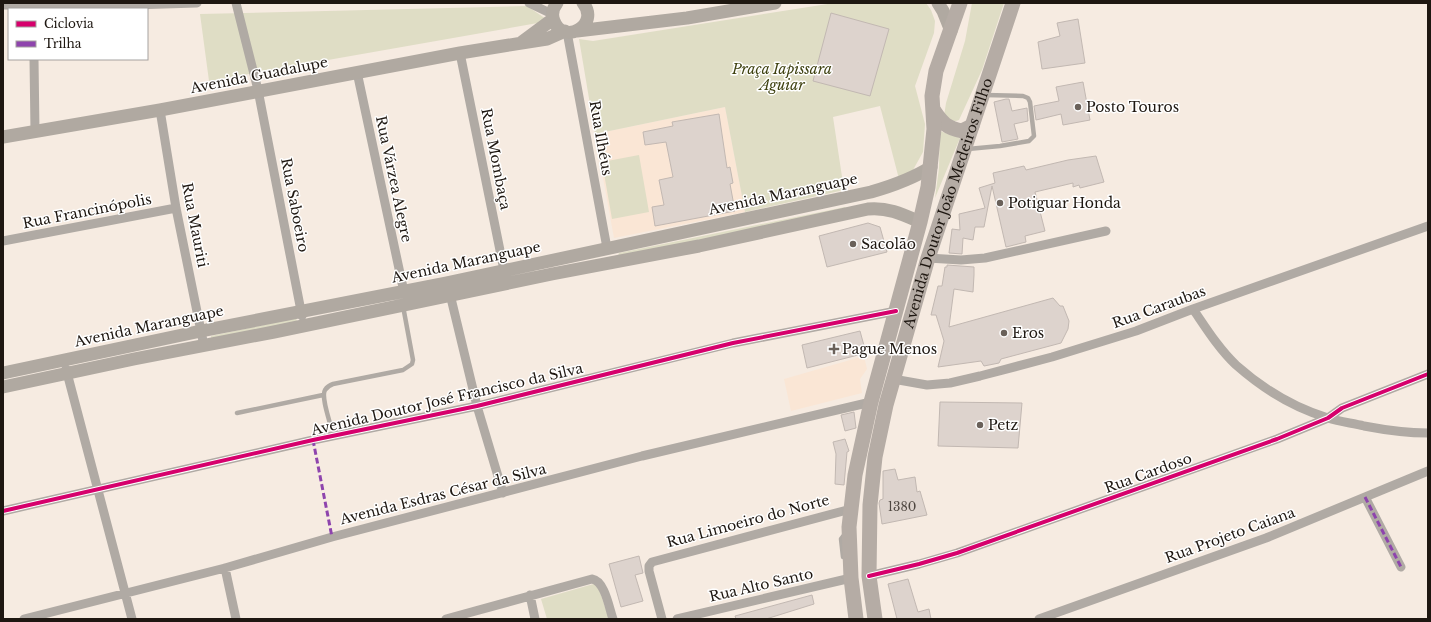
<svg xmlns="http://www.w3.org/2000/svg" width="1431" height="622" viewBox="0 0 1431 622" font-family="'Libre Baskerville',serif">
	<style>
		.built { fill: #fae6d5 }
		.green { fill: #dfddc5 }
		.building { fill: #ddd3cd; stroke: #c2b8b2 }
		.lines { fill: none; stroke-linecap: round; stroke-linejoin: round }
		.lane { stroke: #b0aaa4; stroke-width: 4.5 }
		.street { stroke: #b0aaa4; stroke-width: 9 }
		.secondary { stroke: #b0a9a1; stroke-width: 13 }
		.primary { stroke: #b5aca5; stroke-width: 15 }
		.quiet { stroke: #8e44ad; stroke-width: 3; stroke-dasharray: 6 3; stroke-linecap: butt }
		.cycleway-casing { stroke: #fff; stroke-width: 6 }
		.cycleway { stroke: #d6006c; stroke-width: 4 }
		.poi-dot { fill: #6a615a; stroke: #fff; stroke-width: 1.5 }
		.labels { text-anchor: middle; stroke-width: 3; stroke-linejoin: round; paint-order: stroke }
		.number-label { font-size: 12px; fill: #4f4741 }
		.park-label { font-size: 14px; font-style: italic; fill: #3e4110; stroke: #fff }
		.street-label { font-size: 14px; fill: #1e1711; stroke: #fff }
		.poi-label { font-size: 14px; fill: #1e1711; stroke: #fff; text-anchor: start }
	</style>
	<rect width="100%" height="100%" fill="#f6ebe1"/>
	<!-- built -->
	<path class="built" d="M725 107 745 212 614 238 595 134Z
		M864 356 867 369 860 379 862 393 791 411 784 379Z"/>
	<!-- green -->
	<path class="green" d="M834 3H926L931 10 935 21 934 33 915 86 925 124 923 152 913 170 899 179 880 106 833 117 844 190 745 212 725 107 595 134 579 39 593 41Z
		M972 3H1004L982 70 959 120C953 123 949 119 944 116L946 103 965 41Z
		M527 6 549 21 209 81 200 14Z
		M940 131 960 138 935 198 939 168Z
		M639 155 649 212 612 219 602 162Z
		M845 207 847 210 617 258 619 253Z
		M296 318 298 324 211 341V336Z
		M597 583 609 619H547L541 599Z"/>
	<!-- building -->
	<path class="building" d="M831 13 889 29 870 96 813 81Z
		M1078 19 1085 63 1042 69 1038 42 1060 36 1057 23Z
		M1083 82 1090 120 1063 125 1061 114 1036 120 1034 106 1059 101 1056 87Z
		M1006 99H1009L1012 111 1027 108 1028 121 1014 124 1018 139 1002 142 994 102Z
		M719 114 727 168 730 167 733 183 730 184 735 211 655 226 652 207 664 205 659 180 673 177 666 142 645 145 643 132 673 126 672 122Z
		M1096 156 1104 182 1080 188 1079 185 1073 187V183L1035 192 1045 231 1025 236 1026 242 1006 247 992 186 984 227H975L973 240 963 238 962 254 949 253 952 229 960 230 959 214 985 208 979 188 995 183 993 173 1024 166 1026 170 1068 160Z
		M868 223 880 227 887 252 827 267 819 236Z
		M947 265 974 267V275L973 292 954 289 949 327 1053 298 1060 306H1063L1069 321 1068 329 1061 343 1001 359 999 363 984 366 981 361 938 367 944 341 936 315H931L938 286H942L945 267H947Z
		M860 331 866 353 807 368 802 345Z
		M940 402 1022 403 1018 448 938 446Z
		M854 412 856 428 845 431 841 415Z
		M845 439 849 451 847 452 844 485 835 484 836 454 833 442Z
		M895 469 898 480 915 477 917 492 920 491 927 515 882 524 879 503 880 500 883 499V471Z
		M639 556 643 573 635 575 643 601 621 607 609 564Z
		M908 579 918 612 929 609 931 619H897L888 584Z
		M812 595 814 604 766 619H736L735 616Z"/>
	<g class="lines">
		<!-- lane -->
		<path class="lane" d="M968 149 1000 146 1029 141 1034 136 1030 102 1028 98 1023 96 985 95
			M237 413 323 395
			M331 427C329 419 321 396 325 390 327 387 330 385 333 384L403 370 412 364 413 360 403 306
			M843 557 841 539 845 534"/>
		<!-- street -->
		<path class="street" d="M236 3 258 90 302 316
			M529 3 552 14
			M3 5H131L197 3
			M567 32 607 248
			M460 53 504 270
			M34 59 35 131
			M357 72 404 292
			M160 110 176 208 204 346
			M3 241 176 208
			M928 258 961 260 985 258 1106 231
			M449 290 477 406 503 493
			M1193 309C1206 328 1219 349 1236 365 1262 388 1294 408 1328 418 1340 422 1352 423 1364 426 1385 430 1406 433 1428 433
			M66 369 132 619
			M893 379 927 385 950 383 980 376 1052 357 1136 331 1193 309 1428 226
			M1365 497 1401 567
			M3 511 313 440 477 406 733 343 896 311
			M225 568 236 619
			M869 576 919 564 957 553 1277 439 1328 418 1342 408 1428 374
			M530 595 535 619
			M24 619 225 568 332 537 642 456 871 402
			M446 619 592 579C605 581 609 608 613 619
			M662 619 649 571V566L652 562 851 509
			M677 619 851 578
			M1039 619 1266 538 1428 471"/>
		<!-- secondary -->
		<path class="secondary" d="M557 3C553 8 551 14 554 21 563 46 601 25 583 3
			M938 3 943 11 951 31
			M577 31 687 18 775 3
			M522 42 553 19
			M3 137 160 110 460 53 547 39 565 31
			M3 373 201 331 447 283 871 192C892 186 912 179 931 167
			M3 387 134 359 274 332 552 274 699 246 868 209C887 207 902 214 920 222"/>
		<!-- primary -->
		<g class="primary">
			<path d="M934 111C942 123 947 128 962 131L972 126"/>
			<path d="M856 619 851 578 849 527 855 475 871 402 920 222 928 187 934 129 932 96 936 71 960 3"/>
			<path id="s1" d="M875 619 869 576 870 505 875 457 886 405 928 258 1013 3"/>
		</g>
		<!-- quiet -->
		<path class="quiet" d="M158 4V3
			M313 440 332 537
			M1365 497 1401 567"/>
		<!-- cycleway casing -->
		<g class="cycleway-casing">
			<path id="cycleway" d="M3 511 313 440 477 406 733 343 896 311
				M869 576 919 564 957 553 1277 439 1328 418 1342 408 1428 374"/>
		</g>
		<!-- cycleway -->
		<use href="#cycleway" class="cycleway"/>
	</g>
	<!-- markers -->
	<g class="poi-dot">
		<circle cx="1078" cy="107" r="4"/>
		<circle cx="1000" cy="203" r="4"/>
		<circle cx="853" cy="244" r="4"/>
		<circle cx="1004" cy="333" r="4"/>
		<path d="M832 343h4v4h4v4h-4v4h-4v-4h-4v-4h4z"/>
		<circle cx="980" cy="425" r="4"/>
	</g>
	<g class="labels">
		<!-- number labels -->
		<g class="number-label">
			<text x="902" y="511">1380</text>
		</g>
		<!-- park labels -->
		<g class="park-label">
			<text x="782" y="74">Praça Iapissara<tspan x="782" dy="16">Aguiar</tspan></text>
		</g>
		<!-- street labels -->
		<g class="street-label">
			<text transform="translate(259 75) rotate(-11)" y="5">Avenida Guadalupe</text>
			<text transform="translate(601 138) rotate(80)" y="5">Rua Ilhéus</text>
			<text transform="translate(496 159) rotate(79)" y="5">Rua Mombaça</text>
			<text transform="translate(394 179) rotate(78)" y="5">Rua Várzea Alegre</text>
			<text transform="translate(783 194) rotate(-12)" y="5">Avenida Maranguape</text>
			<text dy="5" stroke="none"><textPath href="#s1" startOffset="427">Avenida Doutor João Medeiros Filho</textPath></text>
			<text transform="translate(295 205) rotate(79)" y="5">Rua Saboeiro</text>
			<text transform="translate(87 211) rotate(-11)" y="5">Rua Francinópolis</text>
			<text transform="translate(195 225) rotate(79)" y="5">Rua Mauriti</text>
			<text transform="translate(466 262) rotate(-12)" y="5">Avenida Maranguape</text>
			<text transform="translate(1159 307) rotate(-20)" y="5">Rua Caraubas</text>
			<text transform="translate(149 326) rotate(-12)" y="5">Avenida Maranguape</text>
			<text transform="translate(447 399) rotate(-13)" y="5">Avenida Doutor José Francisco da Silva</text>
			<text transform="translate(1148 473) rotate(-20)" y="5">Rua Cardoso</text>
			<text transform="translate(443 494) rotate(-14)" y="5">Avenida Esdras César da Silva</text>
			<text transform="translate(748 521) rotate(-15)" y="5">Rua Limoeiro do Norte</text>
			<text transform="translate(1230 535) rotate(-20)" y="5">Rua Projeto Caiana</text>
			<text transform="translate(761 585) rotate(-13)" y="5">Rua Alto Santo</text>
		</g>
		<!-- poi labels -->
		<g class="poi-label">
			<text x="1086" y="112">Posto Touros</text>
			<text x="1008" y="208">Potiguar Honda</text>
			<text x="861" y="249">Sacolão</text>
			<text x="1012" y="338">Eros</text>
			<text x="842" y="354">Pague Menos</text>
			<text x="988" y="430">Petz</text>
		</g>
	</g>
	<!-- border -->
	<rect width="1431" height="622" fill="none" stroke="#1e1711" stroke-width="8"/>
	<!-- legend -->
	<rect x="8" y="8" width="140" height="52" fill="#ffffff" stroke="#a5a2a0"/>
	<rect x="16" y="21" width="20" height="6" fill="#d6006c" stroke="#a5a2a0"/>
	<text x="44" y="28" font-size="12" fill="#1e1711">Ciclovia</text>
	<rect x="16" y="41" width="20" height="6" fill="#8e44ad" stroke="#a5a2a0"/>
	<text x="44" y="48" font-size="12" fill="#1e1711">Trilha</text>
</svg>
